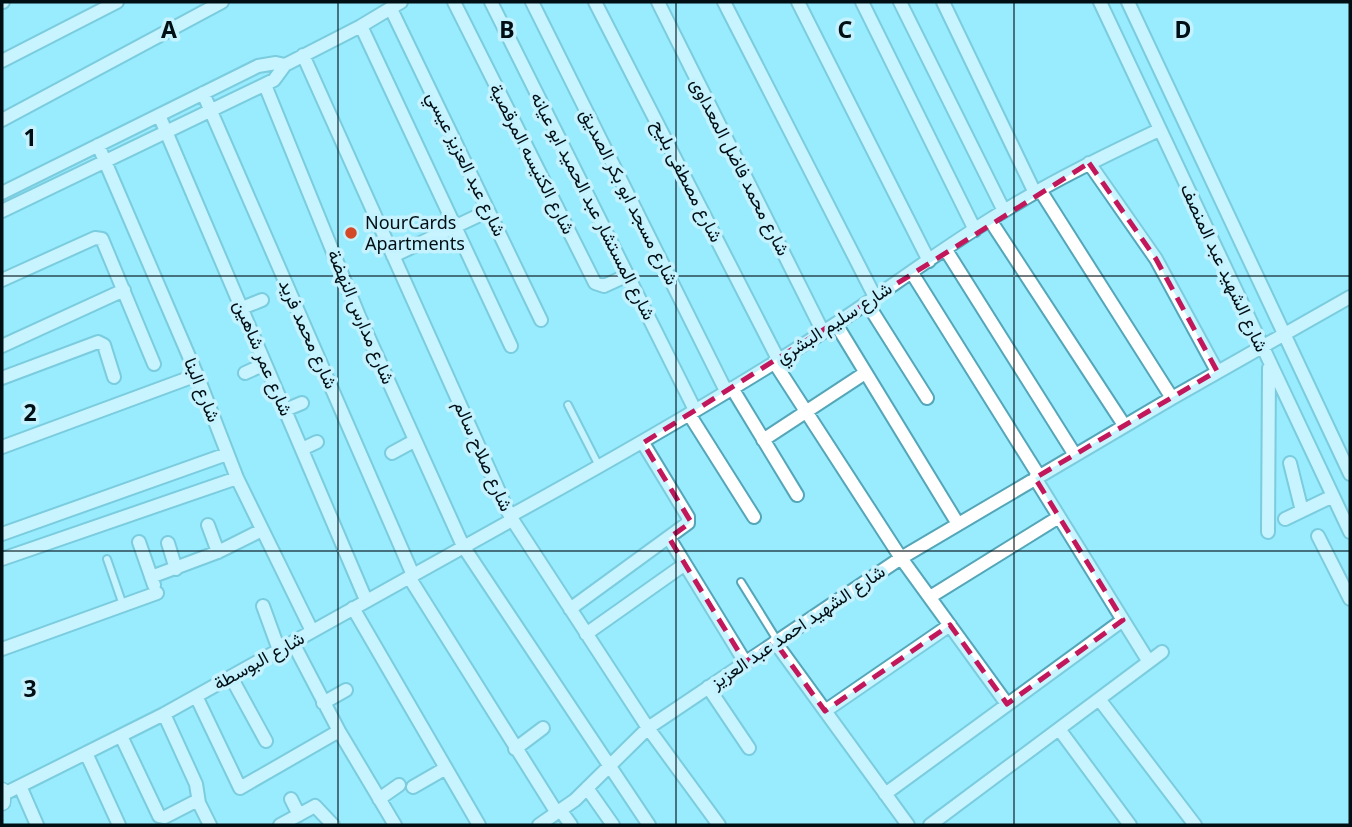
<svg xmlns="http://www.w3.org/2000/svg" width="1352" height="827" viewBox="0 0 1352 827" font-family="'Noto Sans',Vazirmatn,sans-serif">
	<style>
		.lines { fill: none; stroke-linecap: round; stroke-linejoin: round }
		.service-casing { stroke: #54a6b8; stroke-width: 10 }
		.minor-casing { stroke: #54a6b8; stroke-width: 16 }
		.tertiary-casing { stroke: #54a6b8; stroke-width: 19 }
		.service { stroke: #fff; stroke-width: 6 }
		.minor { stroke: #fff; stroke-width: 12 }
		.tertiary { stroke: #fff; stroke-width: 16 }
		.marked { fill: none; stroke: #c2185b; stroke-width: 5; stroke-dasharray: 14 9; stroke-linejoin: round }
		.grid { fill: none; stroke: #000f14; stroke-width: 2; stroke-opacity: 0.55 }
		.poi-dot { fill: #d34928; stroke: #c4f2fe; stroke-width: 2.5 }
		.labels { text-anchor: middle; stroke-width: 7; stroke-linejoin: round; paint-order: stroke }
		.street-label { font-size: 18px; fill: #000f14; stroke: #c4f2fe }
		.poi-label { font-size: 18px; fill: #000f14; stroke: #c4f2fe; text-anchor: start }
		.grid-label { font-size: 23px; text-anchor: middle; font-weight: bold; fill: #000f14; stroke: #c4f2fe; stroke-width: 7; stroke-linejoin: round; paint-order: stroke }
	</style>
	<rect width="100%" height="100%" fill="#99ebfe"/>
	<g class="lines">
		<!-- service casing -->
		<g class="service-casing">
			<path id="service" d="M568 405 599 466
				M107 559 123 605
				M741 582 777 640"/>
		</g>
		<!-- minor casing -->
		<g class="minor-casing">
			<path id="minor" d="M2 2H3
				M454 2 595 283 604 286 628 275
				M491 2 695 410
				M532 2 726 391
				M595 2 778 359
				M658 2 823 332
				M724 2 875 297
				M798 2 929 261
				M862 2 975 230
				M900 2 1004 211
				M943 2 1035 193
				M1100 2 1350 532
				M1128 2 1350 474
				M391 9 541 320
				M361 26 511 346
				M303 55 510 516 648 728 719 825
				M2 61 117 2
				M265 85 359 316 463 546 649 825
				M203 93 413 575
				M159 115 366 600
				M2 120 222 2
				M98 145 197 375 237 478 312 631
				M1089 163 1156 259 1217 371
				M1040 190 1172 398
				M2 193 258 66 276 63 285 65
				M2 211 274 80 285 65 361 26 401 2
				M990 220 1124 425
				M946 250 1075 455
				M393 256 488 211
				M912 273 1039 476
				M2 280 95 238 102 239 154 364
				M867 303 927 398
				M242 308 262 300
				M836 324 958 524
				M2 346 124 290
				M774 362 901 558 1007 704
				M245 373 265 364
				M2 378 98 342 104 345 114 377
				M732 388 797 495
				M285 410 302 403
				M689 414 754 517
				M763 440 865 373
				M2 447 197 375
				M302 449 317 442
				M392 453 414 441
				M1290 463 1302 511
				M1035 478 1149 662
				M510 516C621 455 731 392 837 323 893 286 947 245 1004 211 1054 180 1106 155 1159 130
				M1285 519 1333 496
				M208 525 218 552
				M1268 532 1269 368
				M2 534 227 454
				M1318 536 1350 599
				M669 538 745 662
				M139 542 154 585
				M168 543 176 569
				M2 559 237 478
				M151 577 218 552 262 530
				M409 577 557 813
				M930 597 1059 517
				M263 606 279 650
				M353 608 479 825
				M570 609 688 523V517L643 443
				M586 634 685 564
				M775 642 908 825
				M293 643 339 731 395 825
				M2 649 157 593
				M231 677 266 741
				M708 687 749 748
				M196 696 240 788 339 731
				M1099 699 1195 825
				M323 703 346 690
				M825 711 950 625
				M164 714 196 784 199 803 210 825
				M1059 729 1130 825
				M121 736 159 816 165 817 198 800
				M515 749 543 728
				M86 753 119 825
				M20 786 37 825
				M413 787 446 768
				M587 788 613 825
				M885 794 1123 620
				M2 795 164 714 512 520
				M291 799 299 815
				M379 799 399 785
				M561 811 571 825
				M280 825 315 806 333 825
				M539 825 575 800 648 728 901 558 1172 398 1350 297
				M930 825 1162 652"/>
		</g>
		<!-- tertiary casing -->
		<g class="tertiary-casing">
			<path id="tertiary" d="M2 791V802"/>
		</g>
		<!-- service -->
		<use href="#service" class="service"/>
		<!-- minor -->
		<use href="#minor" class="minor"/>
		<!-- tertiary -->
		<use href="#tertiary" class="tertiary"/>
	</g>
	<!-- marked area -->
	<path d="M0 0H1352V827H0ZM1089 163 1156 259 1217 371 1035 478 1123 620 1007 704 950 625 825 711 775 642 745 662 669 538 691 522 643 443Z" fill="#99ebfe" fill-opacity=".55" fill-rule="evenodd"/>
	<path class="marked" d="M1089 163 1156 259 1217 371 1035 478 1123 620 1007 704 950 625 825 711 775 642 745 662 669 538 691 522 643 443Z"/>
	<!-- grid -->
	<path class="grid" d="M338 2V825M676 2V825M1014 2V825M2 276H1350M2 551H1350"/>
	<!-- markers -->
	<circle class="poi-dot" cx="351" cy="233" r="7"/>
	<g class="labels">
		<!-- street labels -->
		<g class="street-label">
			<text transform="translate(532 159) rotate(63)" y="6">شارع الكنيسه المرقصية</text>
			<text transform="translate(466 164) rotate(64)" y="6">شارع عبد العزيز عيسي</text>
			<text transform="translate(740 167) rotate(63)" y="6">شارع محمد فاضل المعداوى</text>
			<text transform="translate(687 181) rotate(63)" y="6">شارع مصطفى بليح</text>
			<text transform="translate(629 197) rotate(63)" y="6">شارع مسجد ابو بكر الصديق</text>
			<text transform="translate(593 206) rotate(63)" y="6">شارع المستشار عبد الحميد ابو عيانه</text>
			<text transform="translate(1224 268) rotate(65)" y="6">شارع الشهيد عبد المنصف</text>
			<text transform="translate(361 317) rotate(67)" y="6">شارع مدارس النهضة</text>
			<text transform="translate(834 323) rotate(-33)" y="6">شارع سليم البشري</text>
			<text transform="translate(308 334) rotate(66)" y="6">شارع محمد فريد</text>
			<text transform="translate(263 358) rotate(67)" y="6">شارع عمر شاهين</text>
			<text transform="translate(202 390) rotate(68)" y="6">شارع البنا</text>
			<text transform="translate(483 456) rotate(66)" y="6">شارع صلاح سالم</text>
			<text transform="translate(798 627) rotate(-34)" y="6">شارع الشهيد احمد عبد العزيز</text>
			<text transform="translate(259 661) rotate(-29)" y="6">شارع البوسطة</text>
		</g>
		<!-- poi labels -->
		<g class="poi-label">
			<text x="365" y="229">NourCards<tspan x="365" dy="21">Apartments</tspan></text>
		</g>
	</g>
	<g class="grid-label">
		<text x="169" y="38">A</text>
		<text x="507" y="38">B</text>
		<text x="845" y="38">C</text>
		<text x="1183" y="38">D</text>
		<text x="30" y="146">1</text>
		<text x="30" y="421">2</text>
		<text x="30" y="697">3</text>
	</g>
	<!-- border -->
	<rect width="1352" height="827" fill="none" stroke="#000f14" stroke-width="7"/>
</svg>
